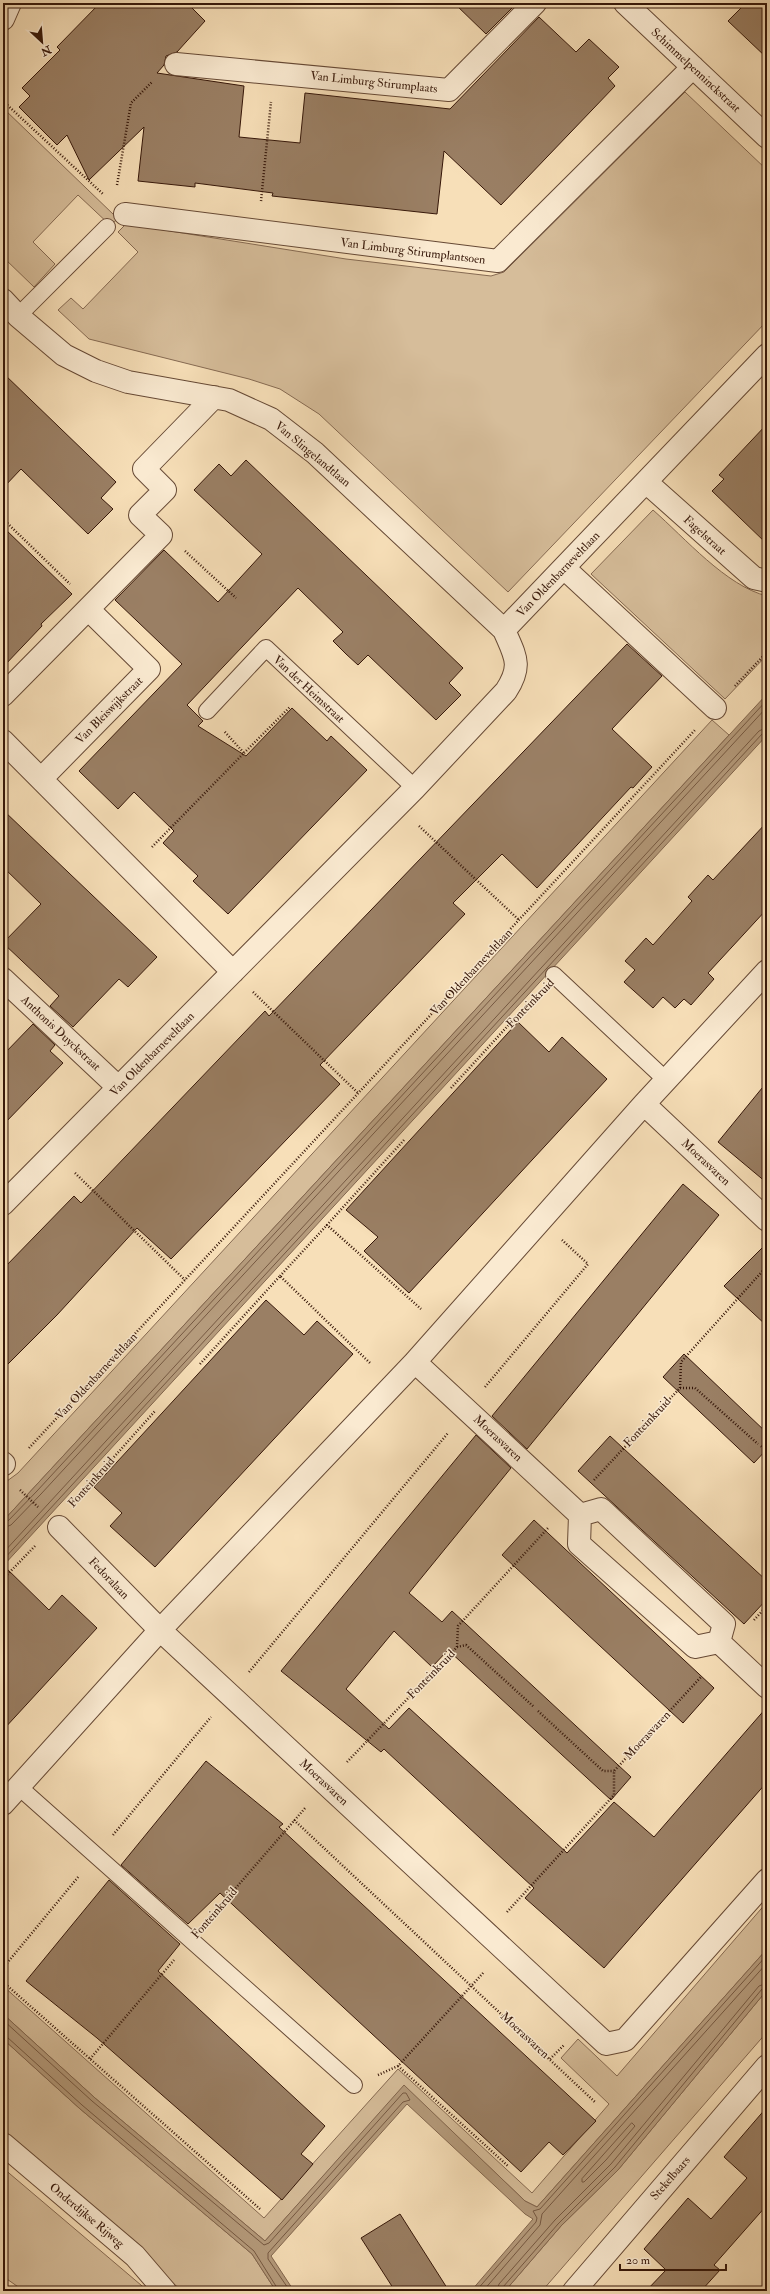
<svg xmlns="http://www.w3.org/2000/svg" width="770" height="2294" viewBox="0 0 770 2294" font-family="'IM FELL Double Pica',serif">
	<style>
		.green { fill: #d6bd9a; stroke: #866a52 }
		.water { fill: #b59b7c; stroke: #82664e }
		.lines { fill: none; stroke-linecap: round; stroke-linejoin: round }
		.shore { stroke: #765942; stroke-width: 1 }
		.building { fill: #9a7f64; stroke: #361709 }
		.lane-casing { stroke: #664935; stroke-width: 18 }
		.street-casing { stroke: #664935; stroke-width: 24 }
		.path { stroke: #361709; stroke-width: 2.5; stroke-dasharray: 1 2; stroke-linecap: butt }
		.lane { stroke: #faead1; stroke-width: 16 }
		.street { stroke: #faead1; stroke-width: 22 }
		.labels { text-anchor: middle; stroke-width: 3; stroke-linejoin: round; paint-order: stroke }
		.street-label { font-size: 12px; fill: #361709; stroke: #faead1 }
	</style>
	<rect width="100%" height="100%" fill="#f7dfb8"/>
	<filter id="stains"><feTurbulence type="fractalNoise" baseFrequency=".005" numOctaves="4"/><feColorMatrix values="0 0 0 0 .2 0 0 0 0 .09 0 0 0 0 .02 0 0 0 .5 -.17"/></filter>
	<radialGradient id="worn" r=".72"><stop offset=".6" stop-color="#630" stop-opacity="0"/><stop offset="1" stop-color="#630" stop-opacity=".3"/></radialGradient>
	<!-- green -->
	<path class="green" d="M685 92 767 170V321L508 592 319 414 280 389 249 379 89 339 58 310 71 298 83 309 138 252 118 232 126 224 346 259 491 276 504 272Z
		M3 108 114 215 116 220 111 226 78 195 33 242 55 264 34 287 3 257Z
		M653 510C685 538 726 586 767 596V655L725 699 591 574Z
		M712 720 729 735 3 1521V1484L18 1473Z
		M767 1902V1949L537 2207 525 2201 404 2086 265 2241 95 2098 3 2014V1986L264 2218 398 2069 532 2193 609 2104 561 2058 578 2039 617 2076Z
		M767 1990V2032L542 2291H505L561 2226 618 2170Z
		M3 2039 79 2108 252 2254 276 2291H182L3 2130Z
		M3 2169V2168L148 2291H24L4 2277Z"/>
	<!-- water -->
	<path class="water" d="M767 694V735L3 1566V1521Z
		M767 1949V1990L618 2170 561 2226 505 2291H471L533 2219 525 2214 407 2104 271 2256 294 2291H276L252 2254 79 2108 3 2039V2014L95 2098 265 2241 404 2085 525 2201 537 2207Z"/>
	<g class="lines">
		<!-- shore -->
		<path class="shore" d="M3 1523 7 1522 37 1491 767 700
			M3 1528 11 1525 41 1494 767 707
			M3 1553 759 731 767 727
			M3 1560 762 734 767 732
			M3 2020 92 2101 264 2245 269 2243 403 2093H406L410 2100 403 2102 268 2253V2259L290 2291
			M3 2036 7 2037 82 2105 254 2251 279 2291
			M632 2123 635 2126 606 2160 584 2182H582V2179Z
			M476 2291 536 2222 537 2218 533 2211 540 2209 767 1955
			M483 2291 540 2225 542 2214 767 1963
			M497 2291 499 2284 555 2220 611 2164 759 1986 767 1983
			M502 2291 503 2287 558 2224 615 2167 762 1989 767 1988"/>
	</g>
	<!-- building -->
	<path class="building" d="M100 3H187L205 21 177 52 166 56 164 65 157 73 244 86 239 137 300 143 305 93 450 109 539 17 576 52 589 39 619 67 608 78 615 86 501 205 444 151 437 214 272 196 273 193 195 183V187L138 181 144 127 89 180 67 135 57 145 19 107 30 96 22 88 60 50 57 47Z
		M454 3H517L486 34Z
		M746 3H767V58L728 21Z
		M3 373 116 482 101 498 113 509 88 534 21 469 3 488Z
		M767 424V544L712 491 724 479 719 475Z
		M246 460 463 668 449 683 461 695 436 720 368 655 358 665 346 654 333 641 343 632 298 588 187 705 203 721 198 726 246 756 292 708 327 741 331 736 367 770 228 914 193 881 198 876 163 843 174 831 134 792 118 809 79 771 182 664 115 600 164 550 218 602 262 554 194 490 219 464 231 476Z
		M3 527 72 594 41 624 42 626 3 667Z
		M627 644 662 676 612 729 652 767 633 788 631 787 537 888 502 854 453 903 465 914 320 1065 340 1084 210 1219 171 1259 137 1228 57 1315 3 1369V1269L74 1196 81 1203 265 1011 269 1016Z
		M3 810 157 957 128 987 119 979 73 1027 50 1006 59 996 3 943 41 904 3 867Z
		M767 822V909L708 973 714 979 691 1005 684 999 675 1008 663 997 653 1008 624 982 635 970 625 961 646 938 653 945 692 901 688 897 708 875 713 880Z
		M518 1022 549 1052 562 1037 607 1079 409 1293 364 1251 378 1237 346 1210Z
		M33 1024 55 1045 50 1051 63 1063 3 1125V1055Z
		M767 1082V1183L718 1142Z
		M683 1184 719 1215 527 1449 492 1416Z
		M767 1243V1326L724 1286Z
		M266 1300 304 1335 317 1321 353 1354 155 1567 110 1526 122 1513 94 1487Z
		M684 1354 767 1433V1449L754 1463 663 1377Z
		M476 1435 511 1468 409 1593 442 1622 452 1611 631 1777 611 1800 448 1650 432 1667 394 1631 346 1689 389 1729 409 1708 567 1853 614 1802 654 1837 767 1707V1782L604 1968 525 1898 534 1888 399 1763 384 1749 381 1752 281 1671Z
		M610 1436 767 1581V1599L744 1624 578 1471Z
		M534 1520 714 1688 683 1723 502 1555Z
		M3 1565 49 1610 62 1595 97 1628 3 1730Z
		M206 1761 283 1824 279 1827 596 2121 563 2155 549 2142 521 2172 220 1893 188 1924 121 1865Z
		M109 1880 180 1944 158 1971 325 2126 301 2154 313 2164 282 2200 97 2038 26 1981Z
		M767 2107V2205L714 2265 720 2270 701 2291H646L666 2270 644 2249 688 2198 711 2219 747 2178 724 2157Z
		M400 2214 449 2291H395L361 2238Z"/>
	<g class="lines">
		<!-- lane casing -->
		<g class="lane-casing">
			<path id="lane" d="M18 316 107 227
				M207 711 266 648 415 788
				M554 975 666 1080
				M19 1787 354 2085"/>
		</g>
		<!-- street casing -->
		<g class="street-casing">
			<path id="street" d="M625 3 767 137
				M3 19 10 3
				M176 64 449 90 535 3
				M125 214 498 261 693 67
				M3 300 18 316 64 355 96 371 128 382 229 400 271 419 315 453 504 630
				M646 482 754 578 767 581
				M564 568 715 708
				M88 609 161 535 140 515 165 490 144 469 214 397
				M3 695 88 609 149 669 41 779
				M3 741 233 972
				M3 979 118 1087
				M644 1104 767 1220
				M3 1204 415 788 506 691C523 665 515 656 504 630L767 355
				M415 1362 580 1515 579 1544 695 1647 719 1642
				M3 1463 4 1464
				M580 1515 601 1509 724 1624 719 1642 767 1687
				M59 1527 160 1630 606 2044 625 2040 767 1880
				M3 1804 160 1630 415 1362 644 1104 767 971
				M3 2144 135 2256 165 2291
				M574 2291 767 2066"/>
		</g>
		<!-- path -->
		<path class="path" d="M3 101 104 195
			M117 185 131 103 152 82
			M261 201 271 102
			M3 519 70 584
			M185 551 236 598
			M735 686 767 652
			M244 753 290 707
			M419 826 519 920
			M152 847 244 753 224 731
			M253 992 358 1093
			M451 1088 536 995
			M404 1140 327 1225 421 1309
			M75 1173 185 1280
			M280 1276 327 1225
			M200 1364 280 1276 371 1364
			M485 1387 588 1264 562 1240
			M680 1388H695L758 1444
			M761 1446 767 1452
			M29 1448 695 730
			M594 1480 680 1388 681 1362 767 1266
			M20 1490 38 1507
			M74 1502 155 1411
			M3 1579 35 1546
			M754 1620 767 1606
			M457 1647 466 1645 534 1707
			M249 1672 448 1433
			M538 1711 603 1771H614
			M347 1762 457 1647 458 1626 549 1527
			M294 1820 596 2103
			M113 1835 211 1717
			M507 1912 614 1795V1771L701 1677
			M208 1920 306 1807
			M3 1968 79 1876
			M3 1982 260 2209
			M90 2059 174 1960
			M550 2059 564 2045
			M398 2066 509 2167
			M378 2075 398 2066 484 1972"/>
		<!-- lane -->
		<use href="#lane" class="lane"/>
		<!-- street -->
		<use href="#street" class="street"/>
	</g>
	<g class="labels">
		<!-- street labels -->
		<g class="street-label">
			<text transform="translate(696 70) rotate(43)" y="4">Schimmelpenninckstraat</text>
			<text transform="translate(374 82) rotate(6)" y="4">Van Limburg Stirumplaats</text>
			<text transform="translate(413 251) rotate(7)" y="4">Van Limburg Stirumplantsoen</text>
			<text transform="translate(313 454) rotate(40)" y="4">Van Slingelandtlaan</text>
			<text transform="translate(705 535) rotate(42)" y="4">Fagelstraat</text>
			<text transform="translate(558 574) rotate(-46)" y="4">Van Oldenbarneveltlaan</text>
			<text transform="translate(309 689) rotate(43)" y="4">Van der Heimstraat</text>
			<text transform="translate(109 710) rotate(-45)" y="4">Van Bleiswijkstraat</text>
			<text transform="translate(471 972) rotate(-47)" y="4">Van Oldenbarneveltlaan</text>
			<text transform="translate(530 1003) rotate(-46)" y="4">Fonteinkruid</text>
			<text transform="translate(61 1033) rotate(43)" y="4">Anthonis Duyckstraat</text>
			<text transform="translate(152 1054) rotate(-45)" y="4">Van Oldenbarneveltlaan</text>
			<text transform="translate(706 1162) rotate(43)" y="4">Moerasvaren</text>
			<text transform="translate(96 1376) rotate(-47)" y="4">Van Oldenbarneveltlaan</text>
			<text transform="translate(647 1422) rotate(-47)" y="4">Fonteinkruid</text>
			<text transform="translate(498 1438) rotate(43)" y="4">Moerasvaren</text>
			<text transform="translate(91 1482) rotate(-48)" y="4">Fonteinkruid</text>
			<text transform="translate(109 1578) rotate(46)" y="4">Fedoralaan</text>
			<text transform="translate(431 1674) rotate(-46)" y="4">Fonteinkruid</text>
			<text transform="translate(647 1735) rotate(-47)" y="4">Moerasvaren</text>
			<text transform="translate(324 1782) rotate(43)" y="4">Moerasvaren</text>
			<text transform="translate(214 1913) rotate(-49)" y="4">Fonteinkruid</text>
			<text transform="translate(525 2035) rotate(43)" y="4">Moerasvaren</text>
			<text transform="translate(670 2178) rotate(-49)" y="4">Stekelbaars</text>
			<text transform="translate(87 2215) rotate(40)" y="4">Onderdijkse Rijweg</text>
		</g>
	</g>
	<!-- margin -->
	<rect width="770" height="2294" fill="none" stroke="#f7dfb8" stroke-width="16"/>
	<rect x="4" y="4" width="762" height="2286" fill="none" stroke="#361709" stroke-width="2"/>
	<rect x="8" y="8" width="754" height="2278" fill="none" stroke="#361709"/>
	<!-- north arrow -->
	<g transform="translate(42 42) rotate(154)" stroke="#faead1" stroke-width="3" paint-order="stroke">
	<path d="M0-3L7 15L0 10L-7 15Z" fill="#361709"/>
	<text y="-6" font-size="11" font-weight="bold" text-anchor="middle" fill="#361709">N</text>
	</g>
	<!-- scale -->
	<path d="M620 2264v6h106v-6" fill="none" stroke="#361709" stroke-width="2"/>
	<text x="626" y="2264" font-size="12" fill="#361709" stroke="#faead1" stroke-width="3" paint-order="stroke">20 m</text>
	<rect width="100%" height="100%" filter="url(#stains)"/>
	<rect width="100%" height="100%" fill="url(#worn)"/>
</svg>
